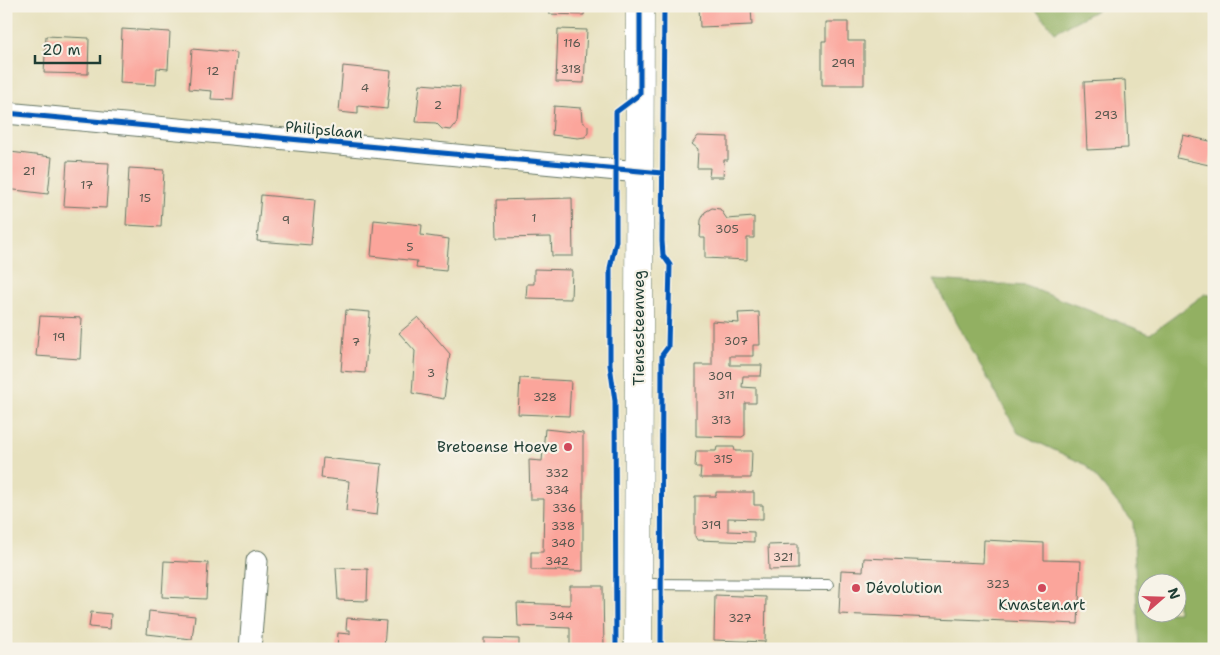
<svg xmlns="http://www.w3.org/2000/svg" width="1220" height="655" viewBox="0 0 1220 655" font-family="'Shantell Sans',sans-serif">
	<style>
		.forest { fill: #92b062; stroke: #58764b; fill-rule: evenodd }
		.building { fill: #fba59b }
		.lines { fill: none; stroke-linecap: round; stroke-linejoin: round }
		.lane-casing { stroke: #657664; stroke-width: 12 }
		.street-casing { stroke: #657664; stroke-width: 23 }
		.primary-casing { stroke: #657664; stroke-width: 29 }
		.lane { stroke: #fff; stroke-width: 10 }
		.street { stroke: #fff; stroke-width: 21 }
		.primary { stroke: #fff; stroke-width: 28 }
		.cycleway-casing { stroke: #f7f3e8; stroke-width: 8 }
		.cycleway { stroke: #0057b8; stroke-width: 5 }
		.poi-dot { fill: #d1495b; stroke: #f7f3e8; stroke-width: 2 }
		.labels { text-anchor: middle; stroke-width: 4.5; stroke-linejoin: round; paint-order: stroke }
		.number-label { font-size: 12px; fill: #56574e }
		.street-label { font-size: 15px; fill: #1f3d34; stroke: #f7f3e8 }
		.poi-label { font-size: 15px; fill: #1f3d34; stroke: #f7f3e8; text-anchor: end }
	</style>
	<rect width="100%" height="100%" fill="#f7f3e8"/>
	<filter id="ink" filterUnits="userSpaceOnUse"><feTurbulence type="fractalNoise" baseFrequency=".02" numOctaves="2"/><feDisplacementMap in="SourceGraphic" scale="10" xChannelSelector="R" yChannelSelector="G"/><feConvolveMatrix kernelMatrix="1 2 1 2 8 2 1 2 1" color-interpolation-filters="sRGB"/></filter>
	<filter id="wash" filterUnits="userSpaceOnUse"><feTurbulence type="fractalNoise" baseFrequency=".0096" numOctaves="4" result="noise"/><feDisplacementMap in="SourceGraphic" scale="20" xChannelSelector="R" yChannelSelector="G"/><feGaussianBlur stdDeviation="1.12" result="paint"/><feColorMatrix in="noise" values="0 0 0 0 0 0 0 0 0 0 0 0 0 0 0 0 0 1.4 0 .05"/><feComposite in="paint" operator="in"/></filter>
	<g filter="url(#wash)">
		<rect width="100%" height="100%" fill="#e7e1be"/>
		<!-- forest -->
		<path class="forest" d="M1032 6H1105L1055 32Z
			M933 280 1026 286 1150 334 1205 294 1214 296V649H1139L1133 522 1086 465 1018 433ZM1148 582H1178V612H1148Z"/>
		<g id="blocks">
			<!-- building -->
			<path class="building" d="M549 6H585L584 15 549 14Z
				M699 6H751L752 25 700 27Z
				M826 22H848V41H864V85H822V41H826Z
				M122 29 170 32 168 69 157 68 156 85 120 83Z
				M558 29 587 30 584 83 556 82Z
				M46 36 89 38 88 74 44 73Z
				M192 49 237 53 233 100 211 99 212 91 189 89Z
				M343 66 391 71 387 109 358 106V114L339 112Z
				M1125 80 1128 148 1087 150 1084 82Z
				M420 84 460 87 457 122 451 130 442 129 436 123 416 122Z
				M554 106 581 108 582 121 588 126V133L585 137 578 138 552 135Z
				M1183 135 1214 142 1209 165 1177 158Z
				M698 136 728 137V160H724L723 177H709L710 168H697L698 149 692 144Z
				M10 152 52 157 48 194 6 189Z
				M67 161 109 163 106 208 64 206Z
				M129 168 164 170 161 227 126 225Z
				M261 195 315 200 311 245 257 241Z
				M572 198 573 256H552L551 237 497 238 496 200Z
				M712 208 720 209 727 219 754 217V238H747V260L705 258V238H700L701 220 705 212Z
				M374 220 422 225 421 235 449 239 446 271 416 268 417 261 371 256Z
				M534 269 572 270 571 299 526 298 527 284H534Z
				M346 310 370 312 365 373 341 371Z
				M759 312 760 345H753V356H730V365H762L761 376H743L742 387 756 388V403H745V435L742 437 696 436V365H712V321L739 323 738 313Z
				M40 316 82 318 80 359 36 356Z
				M418 317 450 354 444 399 412 393 415 351 399 333Z
				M520 378 571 381 569 416 518 414Z
				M545 429 583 433V571L531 570V552H543L544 499H530L529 460 542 461Z
				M717 447H734L735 451H752L751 478H700L701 467H695L696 451H716Z
				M323 458 382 464 377 515 346 511 349 481 321 478Z
				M716 492H754V505H763V519L728 518V531L754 532V542L697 540 695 536V496H716Z
				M984 540 1044 543V560L1081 561 1078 624 839 614 841 570 863 571 864 558 983 563Z
				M798 544V569L769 570 768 545Z
				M164 561 208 563 206 599 162 597Z
				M336 568 368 569 367 601 338 600Z
				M570 586H603L604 649H570V628L518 626 517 603 570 605Z
				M715 595 766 597 765 642 714 640Z
				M149 611 195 616 192 639 147 634Z
				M91 612 111 614 110 629 89 627Z
				M347 618 386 621 384 647 366 645 365 649H337L338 633 350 634V630H346Z
				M484 638 519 639V649H484Z"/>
		</g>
	</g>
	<g filter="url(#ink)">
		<use href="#blocks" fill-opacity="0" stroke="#657664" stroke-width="1"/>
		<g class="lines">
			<!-- lane casing -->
			<g class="lane-casing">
				<path id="lane" d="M639 584 828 585"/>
			</g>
			<!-- street casing -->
			<g class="street-casing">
				<path id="street" d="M6 113 639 172
					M250 649 257 561"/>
			</g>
			<!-- primary casing -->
			<g class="primary-casing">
				<path id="primary" d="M638 649 640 6"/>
			</g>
			<!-- lane -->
			<use href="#lane" class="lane"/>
			<!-- street -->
			<use href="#street" class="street"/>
			<!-- primary -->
			<use href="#primary" class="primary"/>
			<!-- cycleway casing -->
			<g class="cycleway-casing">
				<path id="cycleway" d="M6 113 662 173
					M616 649 615 401 610 365V268L616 241V112L640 94V6
					M661 649 662 355 668 347 670 265 663 255 662 241 664 6"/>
			</g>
			<!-- cycleway -->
			<use href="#cycleway" class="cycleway"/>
		</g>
	</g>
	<!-- markers -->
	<g class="poi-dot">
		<circle cx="568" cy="447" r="5"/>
		<circle cx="856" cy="588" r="5"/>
		<circle cx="1042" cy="588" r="5"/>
	</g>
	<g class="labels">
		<!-- number labels -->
		<g class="number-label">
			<text x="572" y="47">116</text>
			<text x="843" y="67">299</text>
			<text x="571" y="73">318</text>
			<text x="213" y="75">12</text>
			<text x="365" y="92">4</text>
			<text x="438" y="109">2</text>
			<text x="1106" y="119">293</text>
			<text x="29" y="175">21</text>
			<text x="87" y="189">17</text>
			<text x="145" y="202">15</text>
			<text x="534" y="222">1</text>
			<text x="286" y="224">9</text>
			<text x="727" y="233">305</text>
			<text x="410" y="251">5</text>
			<text x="59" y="341">19</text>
			<text x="736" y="345">307</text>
			<text x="356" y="346">7</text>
			<text x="431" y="377">3</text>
			<text x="720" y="380">309</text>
			<text x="726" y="399">311</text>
			<text x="545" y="401">328</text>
			<text x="721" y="424">313</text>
			<text x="723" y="463">315</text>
			<text x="557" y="477">332</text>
			<text x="557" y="494">334</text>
			<text x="564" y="512">336</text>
			<text x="711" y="529">319</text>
			<text x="563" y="530">338</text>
			<text x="563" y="547">340</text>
			<text x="783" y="561">321</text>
			<text x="557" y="565">342</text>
			<text x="998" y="588">323</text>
			<text x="561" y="620">344</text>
			<text x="740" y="622">327</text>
		</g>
		<!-- street labels -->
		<g class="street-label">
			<text transform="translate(324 130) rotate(5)" y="5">Philipslaan</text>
			<text transform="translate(639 328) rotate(-90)" y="5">Tiensesteenweg</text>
		</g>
		<!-- poi labels -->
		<g class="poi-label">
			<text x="558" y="452">Bretoense Hoeve</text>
			<text x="866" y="593" text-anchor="start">Dévolution</text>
			<text x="1042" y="610" text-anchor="middle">Kwasten.art</text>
		</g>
	</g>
	<!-- margin -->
	<rect width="1220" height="655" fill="none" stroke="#f7f3e8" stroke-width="25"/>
	<!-- north arrow -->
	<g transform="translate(1162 598) rotate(70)"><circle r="24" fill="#f7f3e8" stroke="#a1aaa0"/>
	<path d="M0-4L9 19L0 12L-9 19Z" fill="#d1495b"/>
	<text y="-8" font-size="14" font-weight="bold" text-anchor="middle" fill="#1f3d34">N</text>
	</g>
	<!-- scale -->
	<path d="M35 55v8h65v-8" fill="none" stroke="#1f3d34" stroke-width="2.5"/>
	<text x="42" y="55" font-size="15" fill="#1f3d34" stroke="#f7f3e8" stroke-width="4" paint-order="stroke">20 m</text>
</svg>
